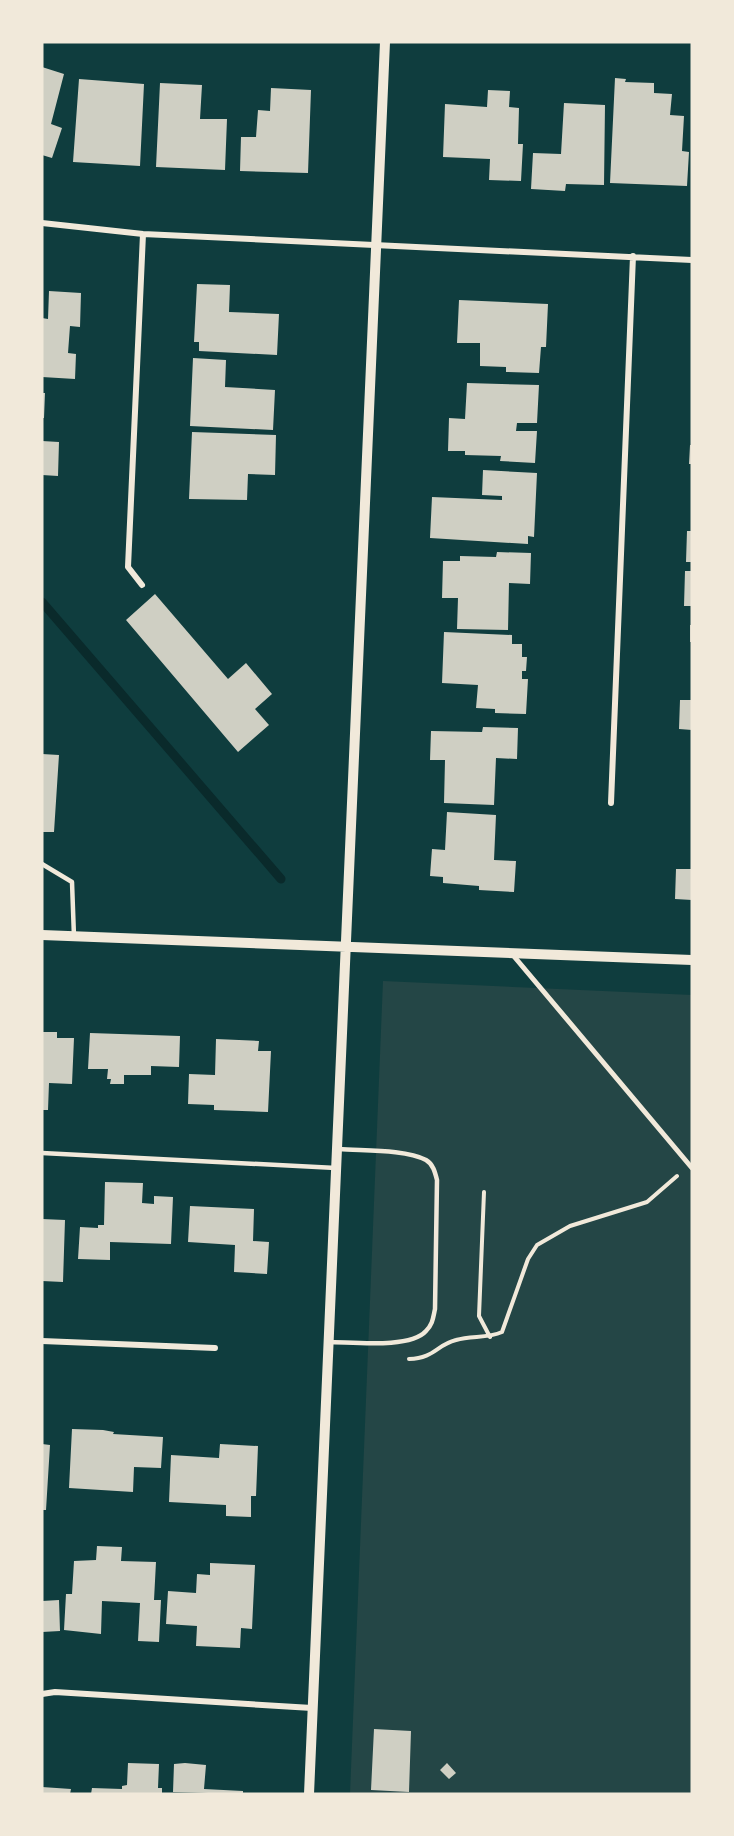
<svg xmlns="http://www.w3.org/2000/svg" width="734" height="1836" viewBox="0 0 734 1836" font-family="Roboto,sans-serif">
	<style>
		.green { fill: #244646 }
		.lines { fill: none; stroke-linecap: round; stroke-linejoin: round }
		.stream { stroke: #0a2a2b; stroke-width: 9 }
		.building { fill: #cfcfc3 }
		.path { stroke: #f1e9da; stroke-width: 4 }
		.service { stroke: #f1e9da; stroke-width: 4.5 }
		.pedestrian { stroke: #f1e9da; stroke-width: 5 }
		.minor { stroke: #f1e9da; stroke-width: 6 }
		.tertiary { stroke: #f1e9da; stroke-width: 10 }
	</style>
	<rect width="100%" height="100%" fill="#0f3d3e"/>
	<!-- green -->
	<path class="green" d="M383 981 692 995V1794H350Z"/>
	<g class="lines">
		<!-- stream -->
		<path class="stream" d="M42 602 281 879"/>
	</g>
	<!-- building -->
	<path class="building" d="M42 67 64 74 51 124 62 128 52 158 42 155Z
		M615 78 626 79 625 82 654 83V93L672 94 670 115 684 116 682 151 689 152 687 186 610 183Z
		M79 79 144 84 140 166 73 162Z
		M160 83 202 85 200 119H227L225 170 156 167Z
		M271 88 311 90 308 173 240 171 241 137H256L258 110 270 111Z
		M488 90 510 91 509 107 519 108 518 144H523L521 181 489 180 490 159 443 157 445 104 487 107Z
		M564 103 605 105 604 185 566 184 565 191 531 189 533 153 561 154Z
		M197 284 230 285 229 312 279 314 277 355 199 351V342H194Z
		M49 291 81 293 80 327 70 326 68 353 76 354 75 379 42 377V318L48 319Z
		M459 300 548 304 546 347H541L539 373 506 372V367L480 366V343H457Z
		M193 358 226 360 225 387 275 390 273 430 190 426Z
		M467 383 539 385 537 423H517L516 431H537L535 463 500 461 501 456 465 455V451H448L449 418 465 419Z
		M42 393H45L44 418H42Z
		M192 432 276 435 275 475 248 474 247 500 189 499Z
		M42 441 59 442 58 476 42 475Z
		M690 445H692V464H689Z
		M483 470 537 473 534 537 528 536V544L430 538 432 497 502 500V496L482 495Z
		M687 531H692V562H686Z
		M497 552 531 553 530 584 509 583 508 630 457 629 458 598H442L443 561H460V556L496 557Z
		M685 571H692V606H684Z
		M155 594 228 679 246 663 272 694 255 709 269 725 238 752 126 620Z
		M690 625H692V642H690Z
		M444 632 512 635V644H522V657H527L526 671H522V679H528L526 714 495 713V709L476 708 478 685 442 683Z
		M680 700H692V730L679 729Z
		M483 727 518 728 517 759 496 758 494 805 444 803 445 760H430L431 731 482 732Z
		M42 754 59 755 54 832H42Z
		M447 812 496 815 494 860 516 861 514 892 479 890V886L443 883V877L430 876 432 849 445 850Z
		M676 869H692V900L675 899Z
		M42 1032H57V1038H74L72 1084 49 1083 48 1110H42Z
		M90 1033 180 1036 179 1067 151 1066V1075H124V1084H110L111 1079H107L108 1069H88Z
		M216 1039 259 1041 258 1051H271L268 1112 214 1110V1105L188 1104 189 1074 215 1075Z
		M105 1182 143 1183 142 1203 154 1204V1196L173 1197 171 1244 110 1242V1260L78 1259 80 1227 98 1228V1225H104Z
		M190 1206 254 1209 253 1241 269 1242 267 1274 234 1272 235 1245 188 1242Z
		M42 1219 65 1220 63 1282 42 1281Z
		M72 1429 103 1430 114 1432 113 1434 163 1437 161 1468 134 1467 133 1492 69 1488Z
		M42 1444 50 1445 46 1510H42Z
		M220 1444 258 1446 256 1496H251V1517L226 1516V1505L169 1502 171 1455 219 1458Z
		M97 1546 122 1547 121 1561 156 1562 154 1600H161L159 1642 138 1641 140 1603 102 1601 101 1634 64 1630 66 1594H72L74 1561 96 1560Z
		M210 1563 255 1565 252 1629 241 1628 240 1648 196 1646 197 1626 166 1624 168 1591 196 1593 197 1574 210 1575Z
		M59 1600 60 1631 42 1632V1601Z
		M374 1729 411 1731 409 1792 371 1790Z
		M128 1763 159 1764 158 1788H162V1794H91L92 1788 122 1789V1786L127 1785Z
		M185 1763 206 1765 204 1789 243 1791V1794L173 1792 174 1764Z
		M447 1763 456 1773 449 1779 440 1770Z
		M42 1787 71 1789 70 1794H42Z"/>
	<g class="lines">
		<!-- path -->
		<path class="path" d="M484 1192 479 1316 490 1337
			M409 1359C435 1358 436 1345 456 1340 471 1335 487 1339 502 1332L528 1259 537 1245 570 1226 647 1202 677 1176"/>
		<!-- service -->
		<path class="service" d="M42 864 72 882 74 937
			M42 1153 336 1168
			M328 1342C352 1342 410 1349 426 1331 433 1324 433 1318 435 1309L437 1180C435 1172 433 1164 426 1160 405 1149 362 1151 339 1149"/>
		<!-- pedestrian -->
		<path class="pedestrian" d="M512 954 692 1168"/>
		<!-- minor -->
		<path class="minor" d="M42 223 143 234 692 260
			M142 585 128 567 143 234
			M611 803 633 256
			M42 1341 215 1348
			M42 1694 55 1692 312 1708"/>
		<!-- tertiary -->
		<path class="tertiary" d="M42 935 692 960
			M309 1794 385 42"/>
	</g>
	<!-- border -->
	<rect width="734" height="1836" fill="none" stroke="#f1e9da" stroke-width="87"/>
</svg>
